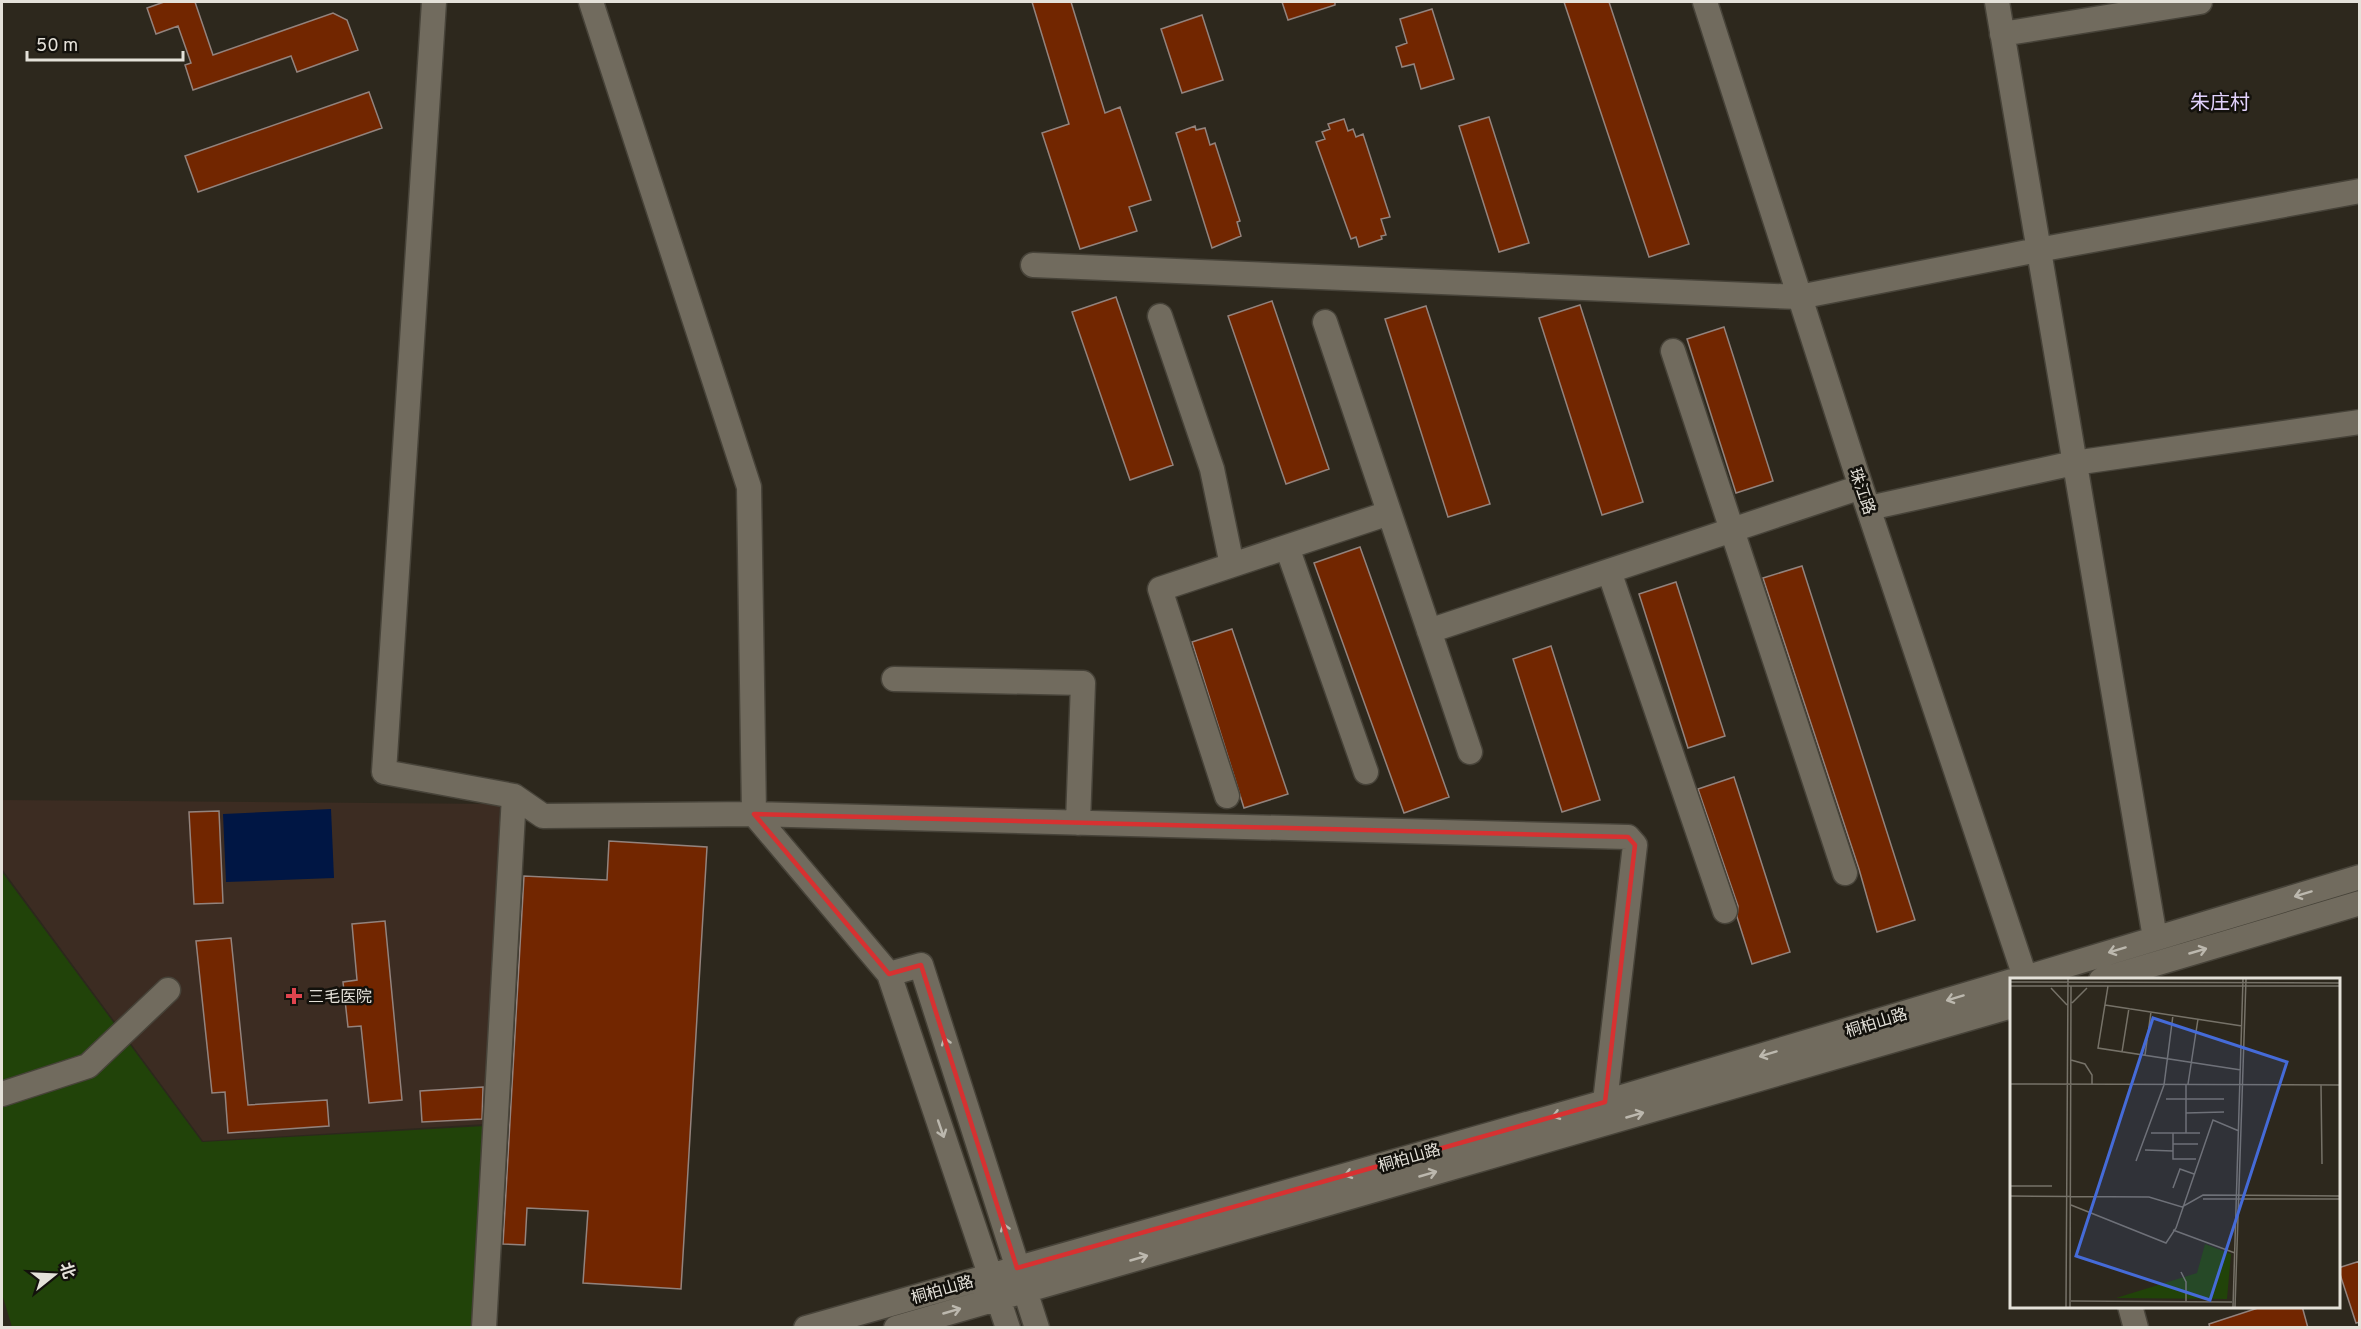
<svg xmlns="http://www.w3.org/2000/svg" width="2361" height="1329" viewBox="0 0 2361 1329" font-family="Overpass,'Noto Sans SC',sans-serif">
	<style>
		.medical { fill: #3c2c22 }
		.green { fill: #214309 }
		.water { fill: #001644 }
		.building { fill: #722600; stroke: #93837d; stroke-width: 1.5 }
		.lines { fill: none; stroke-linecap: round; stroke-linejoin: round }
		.minor-casing { stroke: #474339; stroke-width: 27 }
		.minor { stroke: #716b5e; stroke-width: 24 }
		.oneway { stroke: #bcb8ae }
		.marked { fill: none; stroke: #d73131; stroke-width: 4.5; stroke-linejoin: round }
		.health-dot { fill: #e0444e; stroke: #13110c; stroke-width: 2 }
		.labels { text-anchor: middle; stroke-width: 5; stroke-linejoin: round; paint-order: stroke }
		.street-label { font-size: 16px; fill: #e4e1d9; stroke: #13110c }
		.poi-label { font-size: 16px; fill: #e4e1d9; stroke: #13110c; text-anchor: start }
		.quarter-label { font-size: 20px; fill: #e2d2fd; stroke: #13110c }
		.inset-road { fill: none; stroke: #767268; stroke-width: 1.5 }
		.view { fill: #456bd8; fill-opacity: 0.15; stroke: #456bd8; stroke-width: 3 }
		.inset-edge { fill: none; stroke: #e4e1d9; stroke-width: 3 }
	</style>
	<rect width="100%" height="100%" fill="#2d281d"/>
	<!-- medical -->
	<path class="medical" d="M2 800 500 804 486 1124 203 1141 2 869Z"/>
	<!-- green -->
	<path class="green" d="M2 872 202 1142 485 1126 471 1327H12L2 1294Z"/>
	<!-- water -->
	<path class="water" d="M331 809 334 878 226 882 223 814Z"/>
	<!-- building -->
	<path class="building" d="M164 2H195L213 55 333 13 347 20 358 50 297 72 291 56 193 90 185 65 191 63 178 26 156 34 147 8Z
		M1032 2H1071L1105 113 1120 107 1151 200 1129 207 1137 231 1080 249 1042 133 1069 124Z
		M1282 2H1335V5L1288 20Z
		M1564 2H1609L1689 244 1649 257Z
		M1432 9 1454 79 1421 89 1414 64 1402 67 1396 47 1407 43 1400 19Z
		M1202 15 1223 80 1182 93 1161 29Z
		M369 92 382 128 198 192 185 156Z
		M1489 117 1529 243 1499 252 1459 126Z
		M1344 119 1348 131 1353 129 1356 137 1363 134 1390 217 1381 219 1386 235 1381 236 1382 239 1359 247 1356 237 1351 239 1316 142 1325 139 1322 132 1330 129 1328 124Z
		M1195 126 1196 130 1205 128 1210 145 1215 143 1240 221 1237 222 1241 236 1212 248 1176 133Z
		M1116 297 1173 465 1130 480 1072 312Z
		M1272 301 1329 469 1286 484 1228 316Z
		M1580 305 1643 502 1602 515 1539 318Z
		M1426 306 1490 504 1448 517 1385 319Z
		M1724 327 1773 481 1736 493 1687 339Z
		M1360 547 1449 797 1404 813 1314 563Z
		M1802 566 1915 920 1877 932 1859 869 1763 578Z
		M1676 582 1725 736 1688 748 1639 594Z
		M1232 629 1288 794 1244 808 1192 642Z
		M1551 646 1600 800 1562 812 1513 659Z
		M1734 777 1790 952 1752 964 1737 917 1738 906 1698 789Z
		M219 811 223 903 194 904 189 812Z
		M609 841 707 847 681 1289 583 1283 588 1211 527 1208 525 1245 503 1244 524 876 607 880Z
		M385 921 402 1100 369 1103 361 1026 348 1027 343 982 357 980 352 924Z
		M231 938 248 1105 327 1100 329 1126 228 1133 225 1092 212 1093 196 941Z
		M483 1087 482 1119 422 1122 420 1091Z
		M2360 1261V1322L2356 1323 2338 1268Z
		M2264 1306H2302L2308 1328H2210L2209 1324Z"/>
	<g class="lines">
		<!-- minor casing -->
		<g class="minor-casing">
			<path id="minor" d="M434 2 384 772 514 796 543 816 754 814 1628 837 1635 845 1605 1102
				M591 2 749 487 754 814 889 974 1008 1328
				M1705 2 1861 487 2026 980
				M1997 2 2155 938
				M2002 34 2200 2
				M1033 265 1799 297 2038 250 2360 191
				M1160 316 1212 469 1232 565
				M1325 322 1470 752
				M1673 351 1845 873
				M1869 508 2074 463 2360 422
				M1287 547 1366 772
				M1609 571 1725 911
				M1429 631 1861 487
				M894 679 1083 683 1078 823
				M1227 796 1160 589 1389 513
				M889 974 921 965 1037 1328
				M2018 980 2360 877
				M2101 980 2360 903
				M2 1094 88 1066 168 990
				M2130 1306 2136 1328
				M484 1328 514 796
				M806 1328 1605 1102 2012 981
				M896 1328 2012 1006"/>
		</g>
		<!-- minor -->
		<use href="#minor" class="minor"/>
	</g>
	<!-- one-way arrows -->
	<defs><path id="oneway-shaft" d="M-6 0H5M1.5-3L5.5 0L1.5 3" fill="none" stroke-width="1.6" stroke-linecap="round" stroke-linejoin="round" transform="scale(1.5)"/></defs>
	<g class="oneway">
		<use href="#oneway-shaft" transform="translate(2303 894) rotate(163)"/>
		<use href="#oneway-shaft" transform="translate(2117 950) rotate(163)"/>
		<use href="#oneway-shaft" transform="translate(2198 951) rotate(-16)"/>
		<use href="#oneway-shaft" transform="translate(1955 998) rotate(163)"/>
		<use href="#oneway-shaft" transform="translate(947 1046) rotate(-108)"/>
		<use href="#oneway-shaft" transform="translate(1768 1054) rotate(163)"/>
		<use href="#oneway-shaft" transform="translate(1561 1114) rotate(164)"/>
		<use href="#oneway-shaft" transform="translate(1635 1115) rotate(-16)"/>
		<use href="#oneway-shaft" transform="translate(941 1129) rotate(71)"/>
		<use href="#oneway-shaft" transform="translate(1353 1173) rotate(164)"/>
		<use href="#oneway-shaft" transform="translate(1428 1174) rotate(-16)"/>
		<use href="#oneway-shaft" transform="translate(1006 1232) rotate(-108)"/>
		<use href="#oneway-shaft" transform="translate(1139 1258) rotate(-16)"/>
		<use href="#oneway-shaft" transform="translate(952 1311) rotate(-16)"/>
	</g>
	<!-- marked area -->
	<path class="marked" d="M754 814 1628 837 1635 845 1605 1102 1017 1268 921 965 889 974Z"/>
	<!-- markers -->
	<path class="health-dot" d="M291 987h6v6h6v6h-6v6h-6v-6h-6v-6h6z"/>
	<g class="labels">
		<!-- street labels -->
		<g class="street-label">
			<text transform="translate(1863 491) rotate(71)" y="6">珠江路</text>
			<text transform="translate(1876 1022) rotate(-17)" y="6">桐柏山路</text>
			<text transform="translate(1409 1157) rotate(-16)" y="6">桐柏山路</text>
			<text transform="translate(942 1289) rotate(-16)" y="6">桐柏山路</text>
		</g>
		<!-- poi labels -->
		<g class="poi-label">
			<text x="308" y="1002">三毛医院</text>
		</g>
		<!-- quarter labels -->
		<g class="quarter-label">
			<text x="2220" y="109">朱庄村</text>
		</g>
	</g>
	<!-- overview -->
	<g transform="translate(2010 978)">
		<rect width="330" height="330" fill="#2d281d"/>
		<path d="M195 266 221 276 217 321 106 320 187 295Z" fill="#214309"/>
		<path class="inset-road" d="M0 4 330 5M0 8H330M98 8 88 70 231 92M41 10 57 27M62 25 77 10M95 27 232 48M112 74 119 30M135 77 141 34M61 82 75 86 82 97V106M0 106 330 107M178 106 188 41M176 107V155M311 107 312 186M156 121H214M176 135 214 134M141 155H190M163 155V181H186M163 166H188M135 172 163 173M126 183 154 107 163 37M0 208H42M163 210 170 191 184 196M0 218 139 219 172 229 193 217 330 218M193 221H330M61 227 156 265 166 250 203 142 229 153M163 252 225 275M171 294 176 304V324M61 323 222 324M56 329 58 1M60 329 61 8M223 329 233 1M225 329 236 1"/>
		<path class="view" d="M143 40 277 84 200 322 66 278Z"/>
		<rect width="330" height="330" class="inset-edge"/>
	</g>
	<!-- border -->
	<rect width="2361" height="1329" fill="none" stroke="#e4e1d9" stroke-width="6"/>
	<!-- north arrow -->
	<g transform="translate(54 1275) rotate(72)" stroke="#13110c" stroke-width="4.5" paint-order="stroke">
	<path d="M0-4.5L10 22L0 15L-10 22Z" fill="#e4e1d9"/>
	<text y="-9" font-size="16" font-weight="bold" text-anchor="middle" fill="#e4e1d9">北</text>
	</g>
	<!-- scale -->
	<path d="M27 51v9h156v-9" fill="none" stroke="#e4e1d9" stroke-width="3"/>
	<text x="36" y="51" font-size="18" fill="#e4e1d9" stroke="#13110c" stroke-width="4.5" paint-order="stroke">50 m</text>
</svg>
